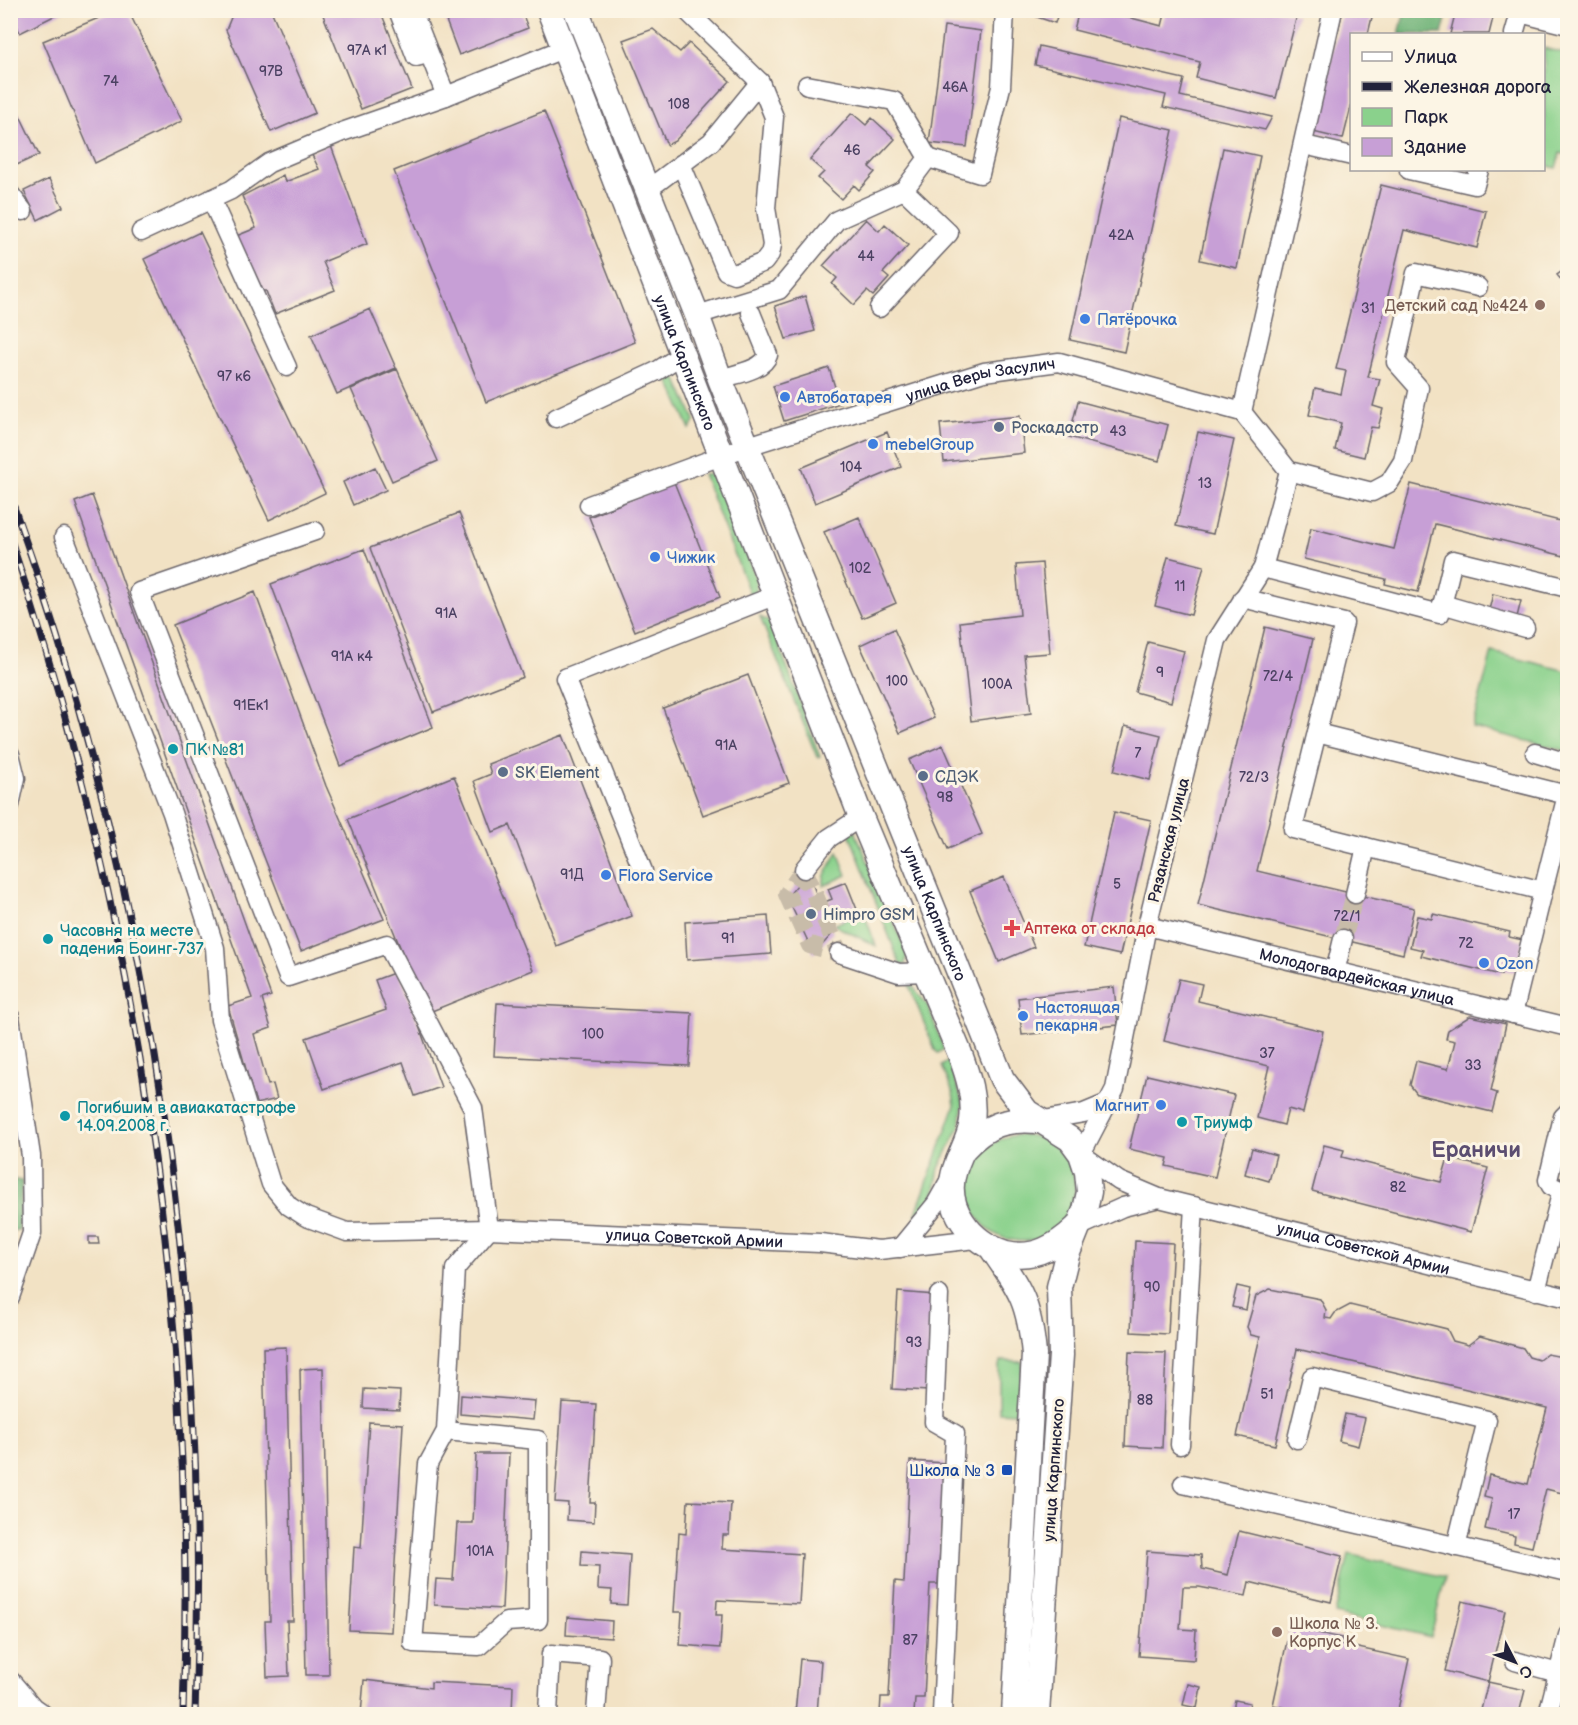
<svg xmlns="http://www.w3.org/2000/svg" width="1578" height="1725" viewBox="0 0 1578 1725" font-family="'Balsamiq Sans',sans-serif">
	<style>
		.green { fill: #8ad18c; stroke: #567a64; stroke-width: 1.5 }
		.forest { fill: #6fb378; stroke: #486a5a; stroke-width: 1.5 }
		.building { fill: #c79fd6 }
		.lines { fill: none; stroke-linecap: round; stroke-linejoin: round }
		.minor-tunnel { stroke: #c8bca9; stroke-width: 18; stroke-dasharray: 18 9; stroke-linecap: butt }
		.minor-casing { stroke: #6b656b; stroke-width: 21 }
		.major-casing { stroke: #6b656b; stroke-width: 27 }
		.minor { stroke: #fff; stroke-width: 18 }
		.major { stroke: #fff; stroke-width: 24 }
		.rail-casing { stroke: #22223b; stroke-width: 7 }
		.rail { stroke: #fcf5e5; stroke-width: 4.5; stroke-dasharray: 14; stroke-linecap: butt }
		.education-dot { fill: #8d6e63; stroke: #fcf5e5; stroke-width: 2 }
		.shop-dot { fill: #3f7fe0; stroke: #fcf5e5; stroke-width: 2 }
		.service-dot { fill: #5c6f8a; stroke: #fcf5e5; stroke-width: 2 }
		.culture-dot { fill: #0f9aa8; stroke: #fcf5e5; stroke-width: 2 }
		.health-dot { fill: #e0444e; stroke: #fcf5e5; stroke-width: 2 }
		.transit-dot { fill: #1a4fb4; stroke: #fcf5e5; stroke-width: 2 }
		.labels { text-anchor: middle; stroke-width: 6; stroke-linejoin: round; paint-order: stroke }
		.number-label { font-size: 14px; fill: #4b4162 }
		.education-label { font-size: 16px; fill: #785e54; stroke: #fcf5e5; text-anchor: end }
		.shop-label { font-size: 16px; fill: #366cbe; stroke: #fcf5e5; text-anchor: start }
		.street-label { font-size: 16px; fill: #22223b; stroke: #fcf5e5 }
		.service-label { font-size: 16px; fill: #4e5e75; stroke: #fcf5e5; text-anchor: start }
		.culture-label { font-size: 16px; fill: #0d838f; stroke: #fcf5e5; text-anchor: start }
		.health-label { font-size: 16px; fill: #be3a42; stroke: #fcf5e5; text-anchor: start }
		.transit-label { font-size: 16px; fill: #164399; stroke: #fcf5e5; text-anchor: end }
		.district-label { font-size: 22px; font-weight: bold; fill: #5c4e71; stroke: #fcf5e5 }
	</style>
	<rect width="100%" height="100%" fill="#fcf5e5"/>
	<filter id="ink" filterUnits="userSpaceOnUse"><feTurbulence type="fractalNoise" baseFrequency=".0167" numOctaves="2"/><feDisplacementMap in="SourceGraphic" scale="12" xChannelSelector="R" yChannelSelector="G"/><feConvolveMatrix kernelMatrix="1 2 1 2 8 2 1 2 1" color-interpolation-filters="sRGB"/></filter>
	<filter id="wash" filterUnits="userSpaceOnUse"><feTurbulence type="fractalNoise" baseFrequency=".008" numOctaves="4" result="noise"/><feDisplacementMap in="SourceGraphic" scale="24" xChannelSelector="R" yChannelSelector="G"/><feGaussianBlur stdDeviation="1.35" result="paint"/><feColorMatrix in="noise" values="0 0 0 0 0 0 0 0 0 0 0 0 0 0 0 0 0 1.4 0 .05"/><feComposite in="paint" operator="in"/></filter>
	<g filter="url(#wash)">
		<rect width="100%" height="100%" fill="#f2e2c4"/>
		<!-- green -->
		<path class="green" d="M1544 48 1567 54V155L1560 153 1556 168 1544 165Z
			M669 373 677 380 695 420 690 429 666 375Z
			M703 474H708L719 484 756 579V592L751 597Z
			M760 617 768 621 773 629 820 757H817Z
			M1492 652 1567 671V751L1472 727Z
			M855 831 907 954 905 965 900 964 849 833Z
			M838 852 847 875 823 886 825 875Z
			M861 912 865 916 876 946 834 925Z
			M911 984 928 1006 944 1049 938 1053 935 1050 909 985Z
			M948 1061 963 1103 960 1126 939 1168 933 1200 915 1216 955 1105 953 1093 942 1066Z
			M969 1188a53 53 0 1 1 106 0a53 53 0 1 1-106 0Z
			M1002 1361 1023 1362 1015 1413 999 1412V1365Z
			M1349 1554 1445 1577 1431 1637 1335 1614Z"/>
		<!-- forest -->
		<path class="forest" d="M1405 11H1448L1442 34H1399Z
			M11 1179 22 1181 19 1230 11 1231Z"/>
		<g id="blocks">
			<!-- building -->
			<path class="building" d="M10 10H66L20 33Z
				M118 10H128L182 121 95 163 43 41Z
				M234 10H271L315 113 271 132 226 30Z
				M321 10H380L412 89 361 109Z
				M442 10H521L528 28 459 55Z
				M1039 10H1059L1055 23 1037 17Z
				M1079 10H1101L1162 26 1166 10 1210 13 1211 10H1279L1297 15 1276 98 1196 78 1200 62 1074 30Z
				M1343 10 1373 13 1368 34H1352V103L1343 139 1313 132Z
				M1456 10H1495L1489 34H1450Z
				M944 26 981 31 967 147 929 143Z
				M653 29 680 52 689 43 730 81 675 141 667 145 623 40Z
				M1039 46 1184 79 1180 96 1272 117 1265 130 1163 107 1166 95 1035 65Z
				M10 95 39 155 10 168Z
				M544 111 635 342 486 402 394 171Z
				M852 113 866 125 872 118 895 139 869 167 875 172 859 190 854 185 841 199 818 178 824 172 810 160Z
				M1119 118 1173 130 1124 352 1070 340Z
				M330 143 367 244 323 262 335 290 275 314 266 291H261L234 237 256 228 242 196 283 175 285 182 319 169 311 153Z
				M1223 148 1260 156 1237 268 1200 260Z
				M49 179 63 207 38 220 24 191Z
				M1381 185 1486 211 1477 248 1404 230 1368 377 1380 379 1373 406 1383 409 1378 428 1371 427 1364 457 1335 450 1341 423 1309 415 1315 388 1341 394 1346 371 1336 369Z
				M866 219 879 231 885 224 908 245 883 273 889 278 873 296 867 291 854 305 832 284 837 278 823 266Z
				M200 232 325 493 269 520 144 259Z
				M1568 267V288L1557 275Z
				M805 296 815 331 786 339 775 306Z
				M370 309 396 368 337 394 311 335Z
				M829 368 840 403 784 421 773 386Z
				M397 369 438 461 392 481 351 389Z
				M1078 401 1168 425 1159 461 1069 437Z
				M1020 416 1024 453 944 462 940 424Z
				M887 432 901 467 815 503 801 468Z
				M1198 432 1234 440 1213 534 1176 526Z
				M375 467 386 490 353 505 343 482Z
				M674 482 720 597 635 631 589 517Z
				M1411 484 1568 523V557L1435 524 1418 592 1385 584 1386 579 1304 559 1311 528 1394 549Z
				M92 495 271 996 262 999 271 1028 254 1034 268 1085 273 1084 277 1099 256 1104 228 1006 252 998 75 502Z
				M459 513 523 677 433 712 370 548Z
				M859 517 896 603 862 618 824 532Z
				M364 549 433 727 340 766 271 584Z
				M1168 557 1204 566 1191 615 1155 606Z
				M1042 563 1050 653 1024 655 1031 713 971 721 960 622 1020 615 1016 565Z
				M255 592 326 786 384 919 301 951 173 625Z
				M1493 594 1521 601 1517 617 1489 610Z
				M1265 627 1313 639 1257 871 1414 908 1403 954 1198 905Z
				M894 629 934 718 900 733 860 645Z
				M1148 642 1184 651 1171 702 1135 692Z
				M748 675 789 783 703 815 663 708Z
				M1125 726 1161 735 1150 780 1114 771Z
				M563 735 632 916 556 946 510 825 493 832 474 781 491 774 488 764Z
				M943 745 982 834 948 849 909 760Z
				M454 776 533 970 427 1013 348 819Z
				M1114 812 1151 820 1120 955 1084 947Z
				M808 872 820 904 832 899 828 889 846 882 858 912 841 920 836 910 825 915 833 933 814 954 787 897Z
				M1004 877 1034 947 999 962 970 891Z
				M1433 914 1510 932 1509 937 1523 940 1515 972 1502 970 1501 975 1421 956 1423 950 1410 947 1417 916 1432 919Z
				M768 916 771 954 687 960 685 922Z
				M399 971 441 1087 415 1096 403 1062 324 1089 306 1038 386 1010 375 980Z
				M1179 979 1202 984 1198 1001 1323 1031 1303 1113 1288 1109 1284 1125 1257 1118 1269 1066 1164 1041Z
				M1114 987 1118 1025 1022 1035 1018 998Z
				M497 1003 692 1013 689 1066 494 1056Z
				M1470 1016 1506 1024 1491 1091 1497 1093 1492 1112 1417 1094 1410 1085 1416 1061 1448 1069 1455 1041 1446 1039 1448 1030Z
				M1147 1075 1234 1095 1215 1177 1166 1166 1168 1158 1129 1149Z
				M1568 1136V1180L1556 1177Z
				M1324 1145 1344 1150 1342 1157 1441 1182 1448 1158 1488 1168 1471 1232 1312 1191Z
				M1252 1148 1276 1155 1269 1181 1245 1174Z
				M89 1237H98L99 1244H89Z
				M1135 1241 1173 1243 1168 1334 1131 1332Z
				M1237 1286 1250 1289 1246 1310 1232 1307Z
				M1270 1289 1320 1299 1326 1310 1325 1318 1331 1319 1335 1313 1350 1305 1447 1329 1453 1341 1468 1345 1480 1336 1523 1348 1529 1357 1539 1360 1547 1354 1568 1358V1471L1562 1493 1546 1489 1532 1547 1514 1543 1515 1536 1485 1529 1492 1499 1484 1497 1489 1475 1528 1484 1547 1408 1297 1349 1275 1445 1237 1436 1260 1337 1251 1335 1247 1327 1256 1296Z
				M898 1292 935 1295 929 1391 892 1389Z
				M286 1347 293 1621H287L289 1676 267 1677 265 1621H270L263 1348Z
				M1129 1352 1166 1353 1162 1448 1125 1446Z
				M323 1368 329 1675H306L300 1369Z
				M364 1389 400 1391 399 1410 363 1408Z
				M461 1395 535 1401 533 1420 460 1414Z
				M562 1402 596 1404 590 1502H595L594 1522 567 1520 568 1503 555 1502Z
				M1345 1414 1365 1418 1358 1446 1339 1441Z
				M369 1422 403 1424 391 1632 349 1630 354 1547 361 1548Z
				M476 1454H509L502 1609 434 1605 436 1579 453 1580 457 1523H473Z
				M910 1461 945 1463 938 1584H930L924 1698H915L914 1714H880L881 1697H889L895 1581 904 1582Z
				M688 1501 731 1503 729 1535H723L722 1549 802 1554 799 1604 717 1600 716 1615H722L720 1648 680 1645 682 1612H674L679 1533 686 1534Z
				M1239 1531 1342 1556 1331 1602 1249 1582 1246 1596 1199 1587H1183L1180 1629 1196 1630 1194 1660 1139 1656 1147 1551 1201 1555 1202 1569 1228 1575Z
				M582 1551 630 1555 627 1605 611 1604 612 1590 598 1589 599 1567 581 1566Z
				M1462 1601 1505 1611 1488 1682 1445 1671Z
				M567 1617 612 1621 611 1638 566 1635Z
				M1290 1627 1342 1638 1340 1644 1409 1659 1397 1714H1342L1329 1712V1714H1314L1273 1705Z
				M800 1659 821 1661 817 1714H795Z
				M364 1680 431 1688V1682L513 1686 512 1714H361Z
				M1488 1682 1525 1690 1519 1714H1480Z
				M1188 1684 1201 1687 1197 1708 1183 1705Z
				M1235 1700 1250 1703 1247 1714H1232Z"/>
		</g>
	</g>
	<g filter="url(#ink)">
		<use href="#blocks" fill-opacity="0" stroke="#6b656b" stroke-width="1.5"/>
		<g class="lines">
			<!-- minor-tunnel -->
			<path class="minor-tunnel" d="M804 869 787 894 810 945 839 953
				M804 869 839 953
				M1343 939 1355 894"/>
			<!-- minor casing -->
			<g class="minor-casing">
				<g id="minor">
					<path d="M398 10 416 57 428 54"/>
					<path d="M412 10 446 96"/>
					<path d="M686 10 760 82"/>
					<path d="M1514 34 1520 13 1568 25"/>
					<path d="M1304 145 1352 156"/>
					<path d="M928 158 980 174 1001 87 1005 10"/>
					<path d="M1409 170 1475 185 1479 170"/>
					<path d="M655 184 711 142 760 82 774 117 766 208 772 245 770 254 764 262 734 274 726 271 681 164"/>
					<path d="M10 194 23 211"/>
					<path d="M211 199 287 367"/>
					<path d="M141 232 231 190 269 163 342 132 446 96 565 48"/>
					<path d="M879 308 949 233 904 190"/>
					<path d="M697 315 779 290 837 220 904 190 928 158 894 101 807 85"/>
					<path d="M720 379C734 374 763 371 768 355L751 313"/>
					<path d="M1242 412 1289 471 1263 568 1440 614 1453 560 1568 588"/>
					<path d="M1242 412 1333 10"/>
					<path d="M556 418 657 371 683 354"/>
					<path d="M1289 471 1372 492 1389 483 1403 461 1419 388 1396 362 1416 273 1478 287"/>
					<path id="s1" d="M589 505 748 446 984 372 1059 362 1242 412"/>
					<path d="M315 531 139 592 288 977 387 944 473 1108 489 1229 455 1269 446 1431 428 1464 413 1643 479 1646 506 1622 538 1620V1440L446 1431"/>
					<path id="s2" d="M64 537 172 813 215 948 220 1020 271 1184 289 1206 306 1217 347 1232 489 1229 820 1243 879 1250 976 1239"/>
					<path id="s3" d="M1263 568 1217 640 1147 926 1115 1089 1081 1154 1119 1181 1159 1198 1568 1298"/>
					<path d="M1243 598 1344 623 1293 829 1543 891 1513 1014"/>
					<path d="M1442 604 1525 628"/>
					<path d="M1317 733 1567 795 1543 891"/>
					<path d="M1535 753 1568 763"/>
					<path d="M10 754 16 778 10 805"/>
					<path d="M804 869 829 838 861 817"/>
					<path d="M643 871 565 678 776 595"/>
					<path d="M1355 894 1366 847"/>
					<path id="s4" d="M1147 926 1568 1027"/>
					<path d="M839 953 899 973 927 972"/>
					<path d="M1335 972 1343 939"/>
					<path d="M10 1017 31 1156 32 1233 10 1297"/>
					<path d="M1038 1121 1084 1113 1108 1103"/>
					<path d="M1076 1228 1123 1207 1159 1198"/>
					<path d="M900 1248 936 1204 953 1174"/>
					<path d="M1536 1291 1561 1194 1560 1190 1551 1186 1548 1180 1563 1117 1568 1112"/>
					<path d="M939 1295 934 1422 955 1434 942 1714"/>
					<path d="M1297 1439 1312 1377 1487 1420 1456 1547"/>
					<path d="M1180 1445 1194 1206"/>
					<path d="M1183 1484 1568 1572"/>
					<path d="M1515 1661 1558 1673"/>
					<path d="M10 1680 33 1707 43 1714"/>
					<path d="M548 1714 551 1654 600 1658 596 1714"/>
					<path d="M1548 1714 1568 1635"/>
				</g>
			</g>
			<!-- major casing -->
			<g class="major-casing">
				<g id="major">
					<path id="s5" d="M549 10 861 817 960 1054C968 1076 975 1097 972 1121 970 1138 960 1153 955 1169 942 1207 971 1243 1006 1253 1034 1260 1057 1246 1076 1228"/>
					<path id="s6" d="M576 10 697 315 720 379 1002 1079 1027 1112 1070 1139 1081 1154 1087 1172 1089 1192 1085 1210 1067 1255 1059 1287 1061 1355 1037 1714"/>
					<path d="M964 1149C986 1125 1006 1118 1038 1121"/>
					<path d="M992 1249C1021 1291 1029 1302 1034 1354L1014 1714"/>
				</g>
			</g>
			<!-- minor -->
			<use href="#minor" class="minor"/>
			<!-- major -->
			<use href="#major" class="major"/>
			<!-- rail casing -->
			<g class="rail-casing">
				<path id="rail" d="M10 496C151 884 211 1302 195 1714
					M10 537C137 916 197 1315 183 1714"/>
			</g>
			<!-- rail -->
			<use href="#rail" class="rail"/>
		</g>
	</g>
	<!-- markers -->
	<g class="education-dot">
		<circle cx="1540" cy="305" r="6"/>
		<circle cx="1277" cy="1632" r="6"/>
	</g>
	<g class="shop-dot">
		<circle cx="1085" cy="319" r="6"/>
		<circle cx="785" cy="397" r="6"/>
		<circle cx="873" cy="444" r="6"/>
		<circle cx="655" cy="557" r="6"/>
		<circle cx="606" cy="875" r="6"/>
		<circle cx="1484" cy="963" r="6"/>
		<circle cx="1023" cy="1016" r="6"/>
		<circle cx="1161" cy="1105" r="6"/>
	</g>
	<g class="service-dot">
		<circle cx="999" cy="427" r="6"/>
		<circle cx="503" cy="772" r="6"/>
		<circle cx="923" cy="776" r="6"/>
		<circle cx="811" cy="914" r="6"/>
	</g>
	<g class="culture-dot">
		<circle cx="173" cy="749" r="6"/>
		<circle cx="48" cy="939" r="6"/>
		<circle cx="65" cy="1116" r="6"/>
		<circle cx="1182" cy="1122" r="6"/>
	</g>
	<path class="health-dot" d="M1009 919h6v6h6v6h-6v6h-6v-6h-6v-6h6z"/>
	<rect class="transit-dot" x="1001" y="1464" width="12" height="12" rx="3"/>
	<g class="labels">
		<!-- number labels -->
		<g class="number-label">
			<text x="367" y="55">97А к1</text>
			<text x="271" y="76">97В</text>
			<text x="111" y="86">74</text>
			<text x="955" y="92">46А</text>
			<text x="679" y="109">108</text>
			<text x="852" y="155">46</text>
			<text x="1121" y="240">42А</text>
			<text x="866" y="261">44</text>
			<text x="1368" y="313">31</text>
			<text x="234" y="381">97 к6</text>
			<text x="1118" y="436">43</text>
			<text x="851" y="472">104</text>
			<text x="1205" y="488">13</text>
			<text x="860" y="573">102</text>
			<text x="1180" y="591">11</text>
			<text x="446" y="618">91А</text>
			<text x="352" y="661">91А к4</text>
			<text x="1160" y="677">9</text>
			<text x="1278" y="681">72/4</text>
			<text x="897" y="686">100</text>
			<text x="997" y="689">100А</text>
			<text x="251" y="710">91Ек1</text>
			<text x="726" y="750">91А</text>
			<text x="1138" y="758">7</text>
			<text x="1254" y="782">72/3</text>
			<text x="945" y="802">98</text>
			<text x="572" y="879">91Д</text>
			<text x="1117" y="889">5</text>
			<text x="1347" y="921">72/1</text>
			<text x="728" y="943">91</text>
			<text x="1466" y="948">72</text>
			<text x="593" y="1039">100</text>
			<text x="1267" y="1058">37</text>
			<text x="1473" y="1070">33</text>
			<text x="1398" y="1192">82</text>
			<text x="1152" y="1292">90</text>
			<text x="914" y="1347">93</text>
			<text x="1267" y="1399">51</text>
			<text x="1145" y="1405">88</text>
			<text x="1514" y="1519">17</text>
			<text x="480" y="1556">101А</text>
			<text x="910" y="1645">87</text>
		</g>
		<!-- education labels -->
		<g class="education-label">
			<text x="1528" y="311">Детский сад №424</text>
			<text x="1289" y="1629" text-anchor="start">Школа № 3.<tspan x="1289" dy="18">Корпус К</tspan></text>
		</g>
		<!-- shop labels -->
		<g class="shop-label">
			<text x="1097" y="325">Пятёрочка</text>
			<text x="797" y="403">Автобатарея</text>
			<text x="885" y="450">mebelGroup</text>
			<text x="667" y="563">Чижик</text>
			<text x="618" y="881">Flora Service</text>
			<text x="1496" y="969">Ozon</text>
			<text x="1035" y="1013">Настоящая<tspan x="1035" dy="18">пекарня</tspan></text>
			<text x="1149" y="1111" text-anchor="end">Магнит</text>
		</g>
		<!-- street labels -->
		<g class="street-label">
			<text dy="6" stroke="none"><textPath href="#s5" startOffset="378">улица Карпинского</textPath></text>
			<text dy="6" stroke="none"><textPath href="#s1" startOffset="412">улица Веры Засулич</textPath></text>
			<text transform="translate(1168 840) rotate(-76)" y="6">Рязанская улица</text>
			<text dy="6" stroke="none"><textPath href="#s6" startOffset="972">улица Карпинского</textPath></text>
			<text dy="6" stroke="none"><textPath href="#s4" startOffset="216">Молодогвардейская улица</textPath></text>
			<text dy="6" stroke="none"><textPath href="#s2" startOffset="1122">улица Советской Армии</textPath></text>
			<text dy="6" stroke="none"><textPath href="#s3" startOffset="920">улица Советской Армии</textPath></text>
			<text transform="translate(1053 1470) rotate(-86)" y="6">улица Карпинского</text>
		</g>
		<!-- service labels -->
		<g class="service-label">
			<text x="1011" y="433">Роскадастр</text>
			<text x="515" y="778">SK Element</text>
			<text x="935" y="782">СДЭК</text>
			<text x="823" y="920">Himpro GSM</text>
		</g>
		<!-- culture labels -->
		<g class="culture-label">
			<text x="185" y="755">ПК №81</text>
			<text x="60" y="936">Часовня на месте<tspan x="60" dy="18">падения Боинг-737</tspan></text>
			<text x="77" y="1113">Погибшим в авиакатастрофе<tspan x="77" dy="18">14.09.2008 г.</tspan></text>
			<text x="1194" y="1128">Триумф</text>
		</g>
		<!-- health labels -->
		<g class="health-label">
			<text x="1024" y="934">Аптека от склада</text>
		</g>
		<!-- transit labels -->
		<g class="transit-label">
			<text x="995" y="1476">Школа № 3</text>
		</g>
		<!-- district labels -->
		<g class="district-label">
			<text x="1476" y="1157">Ераничи</text>
		</g>
	</g>
	<!-- margin -->
	<rect width="1578" height="1725" fill="none" stroke="#fcf5e5" stroke-width="36"/>
	<!-- legend -->
	<rect x="1350" y="33" width="195" height="138" fill="#fcf5e5" stroke="#a5a1a1" stroke-width="1.5"/>
	<rect x="1362" y="52" width="30" height="9" fill="#ffffff" stroke="#a5a1a1" stroke-width="1.5"/>
	<text x="1404" y="63" font-size="18" fill="#22223b">Улица</text>
	<rect x="1362" y="82" width="30" height="9" fill="#22223b" stroke="#a5a1a1" stroke-width="1.5"/>
	<text x="1404" y="93" font-size="18" fill="#22223b">Железная дорога</text>
	<rect x="1362" y="108" width="30" height="18" fill="#8ad18c" stroke="#a5a1a1" stroke-width="1.5"/>
	<text x="1404" y="123" font-size="18" fill="#22223b">Парк</text>
	<rect x="1362" y="138" width="30" height="18" fill="#c79fd6" stroke="#a5a1a1" stroke-width="1.5"/>
	<text x="1404" y="153" font-size="18" fill="#22223b">Здание</text>
	<!-- north arrow -->
	<g transform="translate(1515 1662) rotate(132)" stroke="#fcf5e5" stroke-width="4.5" paint-order="stroke">
	<path d="M0-4.5L10 22L0 15L-10 22Z" fill="#22223b"/>
	<text y="-9" font-size="16" font-weight="bold" text-anchor="middle" fill="#22223b">С</text>
	</g>
</svg>
